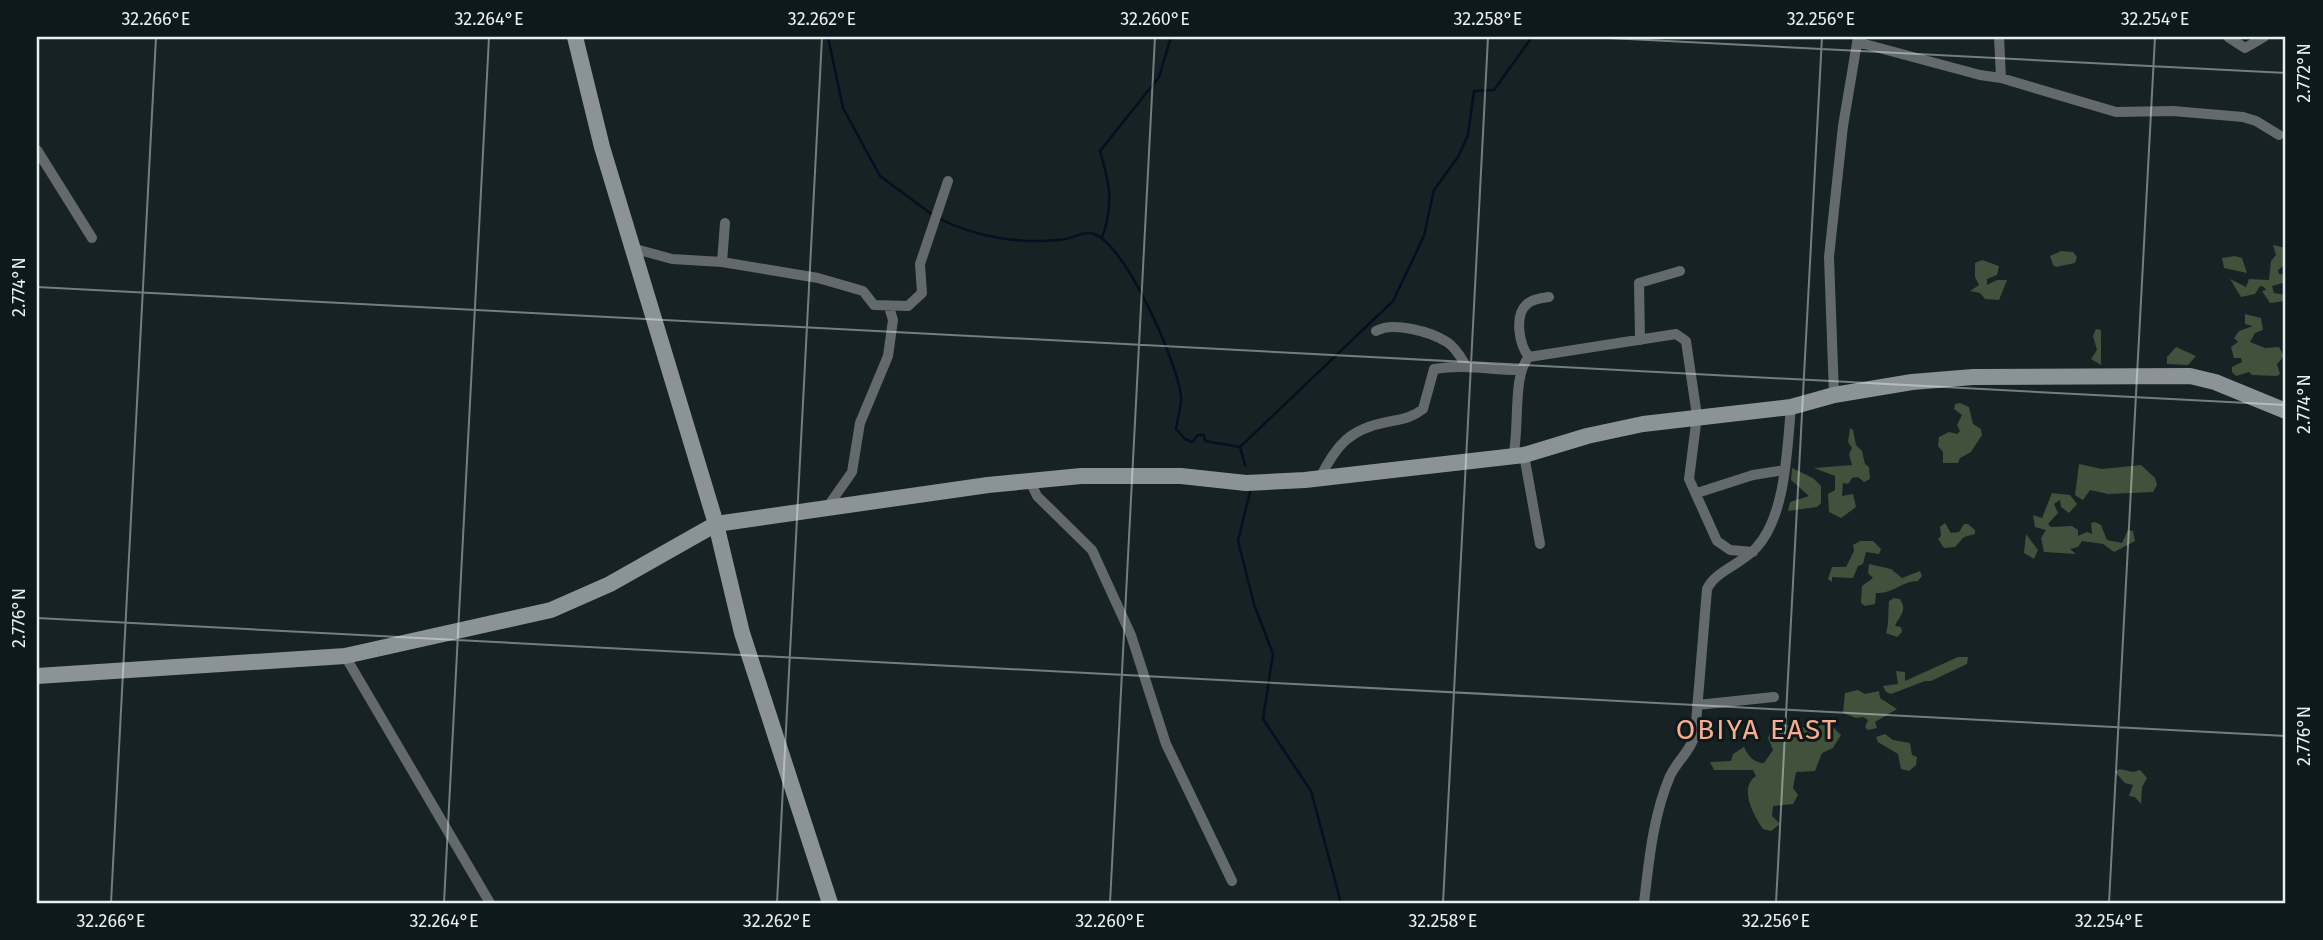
<svg xmlns="http://www.w3.org/2000/svg" width="2323" height="940" viewBox="0 0 2323 940" font-family="'Fira Sans',sans-serif">
	<style>
		.forest { fill: #42513c }
		.lines { fill: none; stroke-linecap: round; stroke-linejoin: round }
		.stream { stroke: #060f21; stroke-width: 2.5 }
		.street { stroke: #64696c; stroke-width: 10 }
		.secondary { stroke: #8b9398; stroke-width: 16 }
		.ticks { fill: none; stroke: #e7efef; stroke-width: 2; stroke-opacity: 0.45 }
		.labels { text-anchor: middle; stroke-width: 6; stroke-linejoin: round; paint-order: stroke }
		.quarter-label { font-size: 28px; letter-spacing: 2px; fill: #f9ad8e; stroke: #0d191a }
		.neatline { fill: none; stroke: #e7efef; stroke-width: 2.5 }
		.ticks-label { font-size: 18px; text-anchor: middle; fill: #e7efef }
	</style>
	<rect width="100%" height="100%" fill="#162223"/>
	<!-- forest -->
	<path class="forest" d="M2273 245 2286 248V264L2278 270 2279 274 2286 275V282L2272 286 2274 293 2286 295V301L2270 303 2262 291 2266 290 2264 287 2260 286 2255 294 2241 297 2230 279 2246 287 2249 279 2269 280 2271 261 2276 255Z
		M2061 251 2073 252 2077 257 2075 263 2056 267 2053 265 2050 256Z
		M2235 256 2242 258 2247 273 2224 268 2222 258Z
		M1982 260 1999 266 1997 275 1987 279V285L1997 280H2007L1999 300 1985 299 1980 293 1970 291 1979 285 1975 277V263Z
		M2245 314 2261 318 2263 330 2255 333 2250 342 2265 348 2279 347 2284 356 2277 364 2280 374 2277 376 2252 375 2249 372 2236 376 2232 372V367L2242 362 2241 358H2234L2231 347 2238 342 2234 338 2239 331 2253 326 2245 324Z
		M2096 329 2101 330V365L2091 359 2097 350 2093 336Z
		M2176 347 2196 356 2188 365 2167 364V357Z
		M1960 403 1969 407 1973 424 1981 429 1982 435 1971 452 1960 458 1958 463H1943V452L1938 446 1939 437 1949 432 1957 434 1960 431 1957 425 1962 415 1954 409 1955 404Z
		M1850 428 1853 430 1856 445 1862 451 1865 464 1869 467 1870 479 1864 482 1858 477 1852 478 1848 484 1843 483 1842 496 1853 494 1856 507 1841 518 1829 512 1828 494 1835 490V476L1814 468 1852 465 1849 454 1852 448 1848 442Z
		M2079 464 2102 469 2141 465 2155 478 2157 485 2153 492 2108 494 2090 490 2083 500 2075 495Z
		M1792 468 1813 478 1821 486V503L1817 507 1788 511 1790 502 1809 496 1791 480Z
		M2052 493 2070 495 2077 504 2069 513 2061 507 2060 500 2054 504 2058 513 2048 524 2051 527 2072 526 2078 530V536L2087 532 2092 534 2091 523 2095 522 2101 525 2107 540 2122 543 2128 530 2133 531 2135 541 2114 552 2103 544 2082 541 2078 547 2070 549 2076 554 2044 552 2041 538 2046 530 2035 527 2033 515 2042 518Z
		M1945 523 1951 533 1959 532 1964 524H1968L1975 530V534L1964 537 1955 547 1944 548 1938 539 1941 536 1940 527Z
		M2026 534 2038 550 2034 559 2024 553Z
		M1860 541H1873L1881 549 1879 554 1866 552 1863 564 1858 566 1853 578 1832 577V582L1828 579 1832 567H1846L1854 551 1853 545Z
		M1869 564 1891 569 1902 578 1920 571 1922 576 1918 581C1902 581 1893 594 1876 593L1875 604 1865 606 1861 603 1862 586 1873 578 1868 573Z
		M1894 598 1900 599C1908 611 1899 616 1895 626L1901 627 1902 632 1897 637 1886 633C1889 627 1888 609 1889 601Z
		M1958 657H1968L1967 664 1931 681H1925L1891 694 1886 692 1883 686 1898 684 1896 671 1905 672V681Z
		M1858 690 1865 694 1879 691 1880 698 1897 709 1875 722 1877 728 1868 730 1865 727 1868 720 1863 717 1856 718 1843 713 1845 693Z
		M1826 720 1841 735 1833 748 1822 753 1815 771 1796 772 1793 788 1798 795 1793 804 1773 806 1772 816 1780 824 1771 831 1763 829C1754 816 1738 788 1756 776L1753 770H1714L1710 762 1731 761 1733 754 1744 747C1748 756 1754 763 1764 763L1773 750 1768 738 1774 723 1813 729 1816 722Z
		M1885 734 1893 740 1910 743 1912 755 1917 757 1916 765 1909 771 1901 769 1898 754 1878 742 1876 737Z
		M2119 769 2133 772 2140 770 2147 778 2142 787 2141 804 2135 797 2129 796 2133 785 2125 783 2115 772Z"/>
	<g class="lines">
		<!-- stream -->
		<path class="stream" d="M828 37 843 108 880 176 934 216
			M940 219C976 237 1019 244 1059 240 1069 240 1081 232 1090 233 1123 236 1179 366 1181 397 1182 407 1177 419 1176 429L1185 439 1192 442 1198 435H1204L1205 441 1240 447 1245 465
			M1102 238C1114 203 1110 185 1100 151L1159 77 1171 37
			M1240 447 1393 301 1424 236 1434 190 1458 157 1468 135 1474 91 1494 90 1532 37
			M1250 492 1238 541 1254 604 1273 654 1263 719 1311 791 1341 903"/>
		<!-- street -->
		<path class="street" d="M1999 37 2001 78 2116 112 2173 111 2243 117 2256 121 2279 135
			M2228 37 2245 48 2264 37
			M1857 42 1980 75 2001 78
			M37 150 92 238
			M632 248 672 259 722 262 818 278 863 291 874 305 908 306 922 293 920 264 948 181
			M722 262 725 223
			M1376 331C1393 321 1431 332 1447 342 1455 347 1460 356 1465 364
			M1640 340 1639 283 1680 271
			M1529 357C1519 345 1514 315 1527 304 1532 299 1542 298 1549 297
			M1834 395 1829 257 1843 126 1858 37
			M1524 455 1540 544
			M1513 456C1520 430 1512 374 1529 357L1676 334 1686 341 1697 416 1689 479 1717 541 1730 550 1753 552
			M1320 478C1336 445 1350 429 1387 422 1401 419 1412 418 1423 409L1434 369C1466 364 1489 370 1520 370
			M1030 481 1037 496 1092 550 1131 635 1166 744 1232 881
			M1697 493 1753 475 1785 470
			M826 509 852 472 860 423 888 356 893 320 889 307
			M345 656 490 903
			M1697 705 1774 697
			M1644 903C1649 860 1653 816 1670 776 1677 761 1690 752 1695 735L1707 589C1715 571 1742 564 1756 548 1786 516 1787 449 1791 407"/>
		<!-- secondary -->
		<path class="secondary" d="M575 37 602 147 716 524 742 633 830 903
			M37 676 345 656 551 610 610 584 716 524 988 485 1081 476H1181L1246 483 1305 480 1524 455 1587 436 1643 424 1791 407 1834 395 1912 382 1973 377 2190 376 2215 382 2286 411"/>
	</g>
	<!-- ticks -->
	<path class="ticks" d="M1589 37 2286 73M37 287 2286 405M37 618 2286 736M111 903 156 37M444 903 489 37M777 903 822 37M1110 903 1155 37M1443 903 1488 37M1776 903 1822 37M2109 903 2155 37"/>
	<g class="labels">
		<!-- quarter labels -->
		<g class="quarter-label">
			<text x="1757" y="739">OBIYA EAST</text>
		</g>
	</g>
	<!-- border -->
	<rect width="2323" height="940" fill="none" stroke="#0d191a" stroke-width="77"/>
	<rect x="38" y="38" width="2246" height="864" class="neatline"/>
	<g class="ticks-label">
		<text x="156" y="25">32.266°E</text>
		<text x="489" y="25">32.264°E</text>
		<text x="822" y="25">32.262°E</text>
		<text x="1155" y="25">32.260°E</text>
		<text x="1488" y="25">32.258°E</text>
		<text x="1821" y="25">32.256°E</text>
		<text x="2155" y="25">32.254°E</text>
		<text transform="translate(2304 73) rotate(-90)" y="6">2.772°N</text>
		<text transform="translate(19 287) rotate(-90)" y="6">2.774°N</text>
		<text transform="translate(2304 404) rotate(-90)" y="6">2.774°N</text>
		<text transform="translate(19 618) rotate(-90)" y="6">2.776°N</text>
		<text transform="translate(2304 736) rotate(-90)" y="6">2.776°N</text>
		<text x="111" y="927">32.266°E</text>
		<text x="444" y="927">32.264°E</text>
		<text x="777" y="927">32.262°E</text>
		<text x="1110" y="927">32.260°E</text>
		<text x="1443" y="927">32.258°E</text>
		<text x="1776" y="927">32.256°E</text>
		<text x="2109" y="927">32.254°E</text>
	</g>
</svg>
